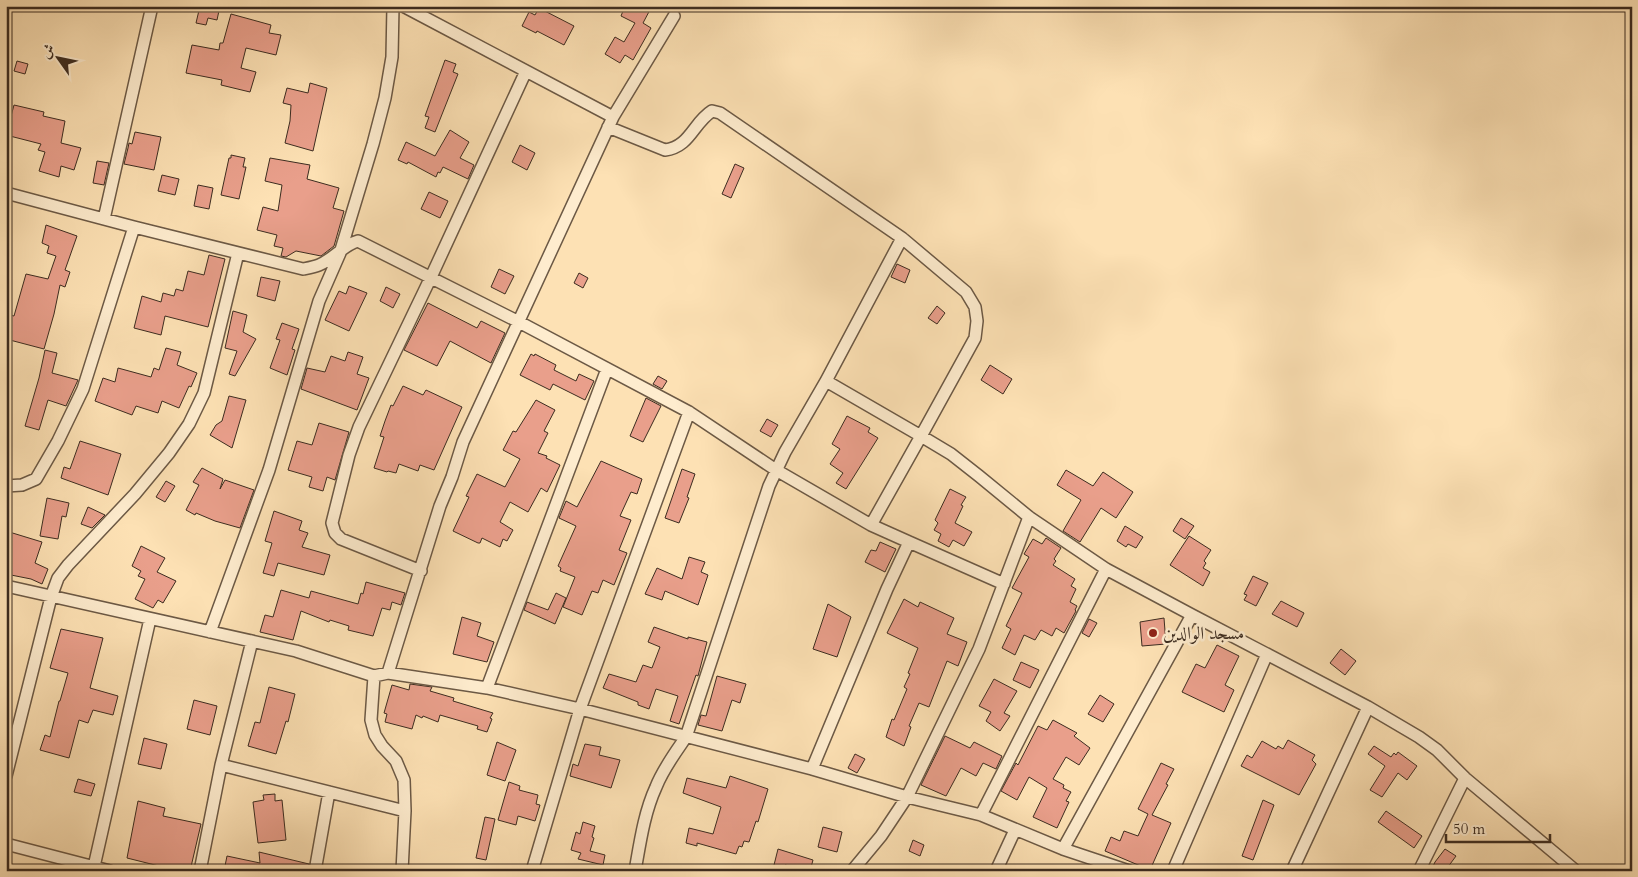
<svg xmlns="http://www.w3.org/2000/svg" width="1638" height="877" viewBox="0 0 1638 877" font-family="Cardo,Amiri,serif">
	<style>
		.building { fill: #e99f8b; stroke: #3c2c20 }
		.lines { fill: none; stroke-linecap: round; stroke-linejoin: round }
		.street-casing { stroke: #6c5945; stroke-width: 14 }
		.street { stroke: #feecce; stroke-width: 11 }
		.poi-dot { fill: #8f2418; stroke: #feecce; stroke-width: 2 }
		.labels { text-anchor: middle; stroke-width: 5; stroke-linejoin: round; paint-order: stroke }
		.poi-label { font-size: 18px; fill: #3c2c20; stroke: #feecce; text-anchor: start }
	</style>
	<rect width="100%" height="100%" fill="#fde1b4"/>
	<filter id="stains"><feTurbulence type="fractalNoise" baseFrequency=".004" numOctaves="4"/><feColorMatrix values="0 0 0 0 .2 0 0 0 0 .09 0 0 0 0 .02 0 0 0 .5 -.17"/></filter>
	<radialGradient id="worn" r=".72"><stop offset=".6" stop-color="#630" stop-opacity="0"/><stop offset="1" stop-color="#630" stop-opacity=".3"/></radialGradient>
	<!-- building -->
	<path class="building" d="M200 6H220L217 20 208 18 206 25 196 23Z
		M625 6H652L643 23 651 28 633 60 625 55 620 63 605 54 615 37 624 42 635 23 621 16Z
		M539 8 574 26 564 45 537 31 536 33 522 26 529 12 535 15Z
		M231 14 271 25 269 33 281 35 276 55 246 48 241 68 256 72 250 92 221 85 222 80 186 73 192 45 219 50 220 43H223Z
		M445 60 456 64 453 72 458 74 435 132 425 128 429 117 425 116Z
		M17 61 28 64 25 74 14 71Z
		M310 83 327 88 313 151 285 143 290 121 291 105 283 103 287 88 308 93Z
		M14 105 44 112 43 116 65 121 61 143 81 148 74 170 61 166 59 177 39 171 45 152 38 150 41 144 6 135Z
		M450 130 469 142 460 158 474 165 468 179 443 167 440 173 438 172 436 177 408 162 407 164 398 160 406 142 435 156Z
		M135 132 161 137 154 170 124 164 128 148 129 143 132 144Z
		M520 145 535 153 527 170 512 162Z
		M231 155 245 158 243 167H246L239 199 221 195 229 158H231Z
		M270 158 310 165 307 179 339 188 333 208 344 211 334 246 321 256 296 251 286 257 281 256 283 248 274 246 277 235 257 230 263 207 278 211 282 185 265 181Z
		M97 161 109 163 104 185 93 183Z
		M735 164 744 168 731 198 722 194Z
		M162 175 179 179 175 195 158 191Z
		M198 185 213 188 209 209 194 206Z
		M429 192 448 201 440 218 421 209Z
		M46 225 77 236 65 270 70 272 65 287 60 285 54 314 44 349 6 339V329L10 315 14 316 26 274 48 279 56 256 47 253 49 246 42 243Z
		M209 255 225 259 208 327 165 316 161 335 134 328 142 296 161 302 163 293 174 296 176 289 183 291 188 271 204 275Z
		M897 264 910 270 905 283 891 277Z
		M499 269 514 276 505 294 491 287Z
		M579 273 588 278 583 288 574 283Z
		M261 277 280 281 275 301 257 296Z
		M349 286 367 293 349 331 325 320 339 291 346 294Z
		M386 287 400 294 393 308 380 301Z
		M428 303 477 328 481 321 505 333 491 363 450 341 437 366 404 350Z
		M937 306 945 313 937 324 928 318Z
		M233 311 247 315 243 332 256 339 235 376 229 374 237 351 225 348Z
		M282 323 299 329 292 349 295 350 287 375 270 368 280 340 276 339Z
		M166 348 181 352 177 365 197 373 191 387 189 386 179 408 162 401 158 413 136 406 132 415 95 401 103 378 115 382 118 368 151 377 154 368 159 370Z
		M45 350 57 353 52 373 78 380 66 406 48 400 39 430 25 426 39 378Z
		M348 352 363 357 357 374 369 378 357 410 301 389 307 368 325 372 331 356 345 361Z
		M531 354 534 356 535 354 556 365 554 370 576 381 579 374 594 381 585 400 553 384 550 390 520 375Z
		M990 365 1012 379 1003 394 981 380Z
		M658 376 667 381 662 389 653 384Z
		M403 386 423 395 426 390 462 407 434 470 420 465 418 471 399 464 396 473 388 471 387 472 374 468 384 437 380 436 385 421 391 405 393 406Z
		M229 396 246 400 232 448 210 435 216 425 222 421Z
		M646 398 661 406 643 442 630 436Z
		M536 400 555 410 544 431 548 433 538 453 547 456 546 458 560 465 547 492 541 488 528 512 510 502 500 522 513 530 507 541 503 539 500 547 482 538 480 543H478L453 531 469 497 466 496 477 474 505 487 520 459 503 450 513 431 516 432Z
		M847 416 870 428 868 432 878 438 846 489 836 483 843 473 830 464 840 449 832 444Z
		M767 419 778 425 771 437 760 431Z
		M319 423 349 432 335 480 327 477 323 491 309 487 312 477 288 470 297 441 312 445Z
		M80 441 121 454 108 495 61 478 64 467 70 469Z
		M601 461 642 479 637 494 631 492 620 516 631 520 619 550 627 553 614 585 603 580 598 593 592 591 582 615 563 607 575 577 560 571 561 568 558 566 576 526 559 518 566 501 577 507Z
		M202 468 223 479 220 489 225 480 254 490 240 528 215 521 196 513 195 515 186 510 199 485 193 482Z
		M682 469 695 474 687 497 689 498 679 523 665 518Z
		M1066 470 1093 486 1103 472 1133 492 1116 518 1101 508 1080 542 1063 531 1081 500 1057 485Z
		M166 481 175 486 165 502 156 497Z
		M950 489 966 497 961 505 963 506 955 523 972 532 964 546 953 540 949 547 938 541 941 534 934 530 938 523 935 520Z
		M47 498 69 503 66 517 62 516 58 539 40 536Z
		M88 507 105 515 92 528 81 524Z
		M274 511 302 521 299 530 308 533 302 547 330 555 324 575 278 563 274 576 263 573 272 543 265 541Z
		M1181 518 1194 526 1185 539 1173 531Z
		M1125 526 1143 537 1136 548 1128 544 1126 547 1117 541Z
		M6 531 42 542 35 563 48 569 42 584 31 579 6 574Z
		M1189 536 1211 550 1204 561 1206 563 1203 568 1210 572 1203 586 1170 565Z
		M1046 538 1061 548 1054 559 1056 561 1053 565 1075 579 1071 586 1076 589 1070 602 1077 606 1075 610 1076 611 1064 633 1056 628 1052 636 1041 630 1035 640 1024 635 1015 655 1002 648 1011 629 1006 626 1022 593 1012 588 1029 557 1024 554 1033 539 1042 544Z
		M880 542 896 549 885 572 865 562 871 550 876 551Z
		M141 546 165 558 157 572 176 581 163 603 158 600 153 608 135 599 145 579 138 576 141 571 132 566Z
		M689 557 705 562 701 572 708 575 698 605 665 591 662 600 645 594 657 568 682 579Z
		M1253 576 1268 583 1256 606 1244 600 1247 595 1244 594Z
		M366 582 405 593 401 605 392 602 390 610 382 608 373 636 348 630 349 626 330 620 329 622 301 611 293 640 260 632 265 615 273 617 281 590 309 598 311 591 358 604 361 593 363 594Z
		M556 593 566 598 555 624 524 610 527 602 548 610Z
		M904 599 918 607 920 602 954 618 947 634 967 642 958 666 947 661 929 707 919 703 909 726 911 727 904 746 886 737 892 719 894 720 907 689 904 687 910 674 908 673 918 648 887 633Z
		M1281 601 1304 613 1297 627 1272 614Z
		M828 604 851 617 837 657 813 649Z
		M462 617 481 623 477 636 494 642 487 662 453 654Z
		M1164 618 1166 644 1142 646 1140 622Z
		M1089 619 1097 623 1089 637 1082 633Z
		M654 627 688 639V637L707 642 698 676 696 675 679 724 670 721 678 696 656 689 649 709 638 705V702L603 688 609 674 636 682 643 665 652 668 660 647 648 642Z
		M61 629 103 638 90 688 118 696 113 715 93 710 88 723 79 720 69 758 40 750 45 735 50 737 59 701H60L68 673 50 668Z
		M1217 645 1239 656 1225 685 1234 690 1224 712 1182 692 1196 664 1205 668Z
		M1341 649 1356 661 1345 675 1330 663Z
		M1021 662 1039 670 1030 688 1013 680Z
		M717 676 746 684 740 703 732 700 722 731 698 725 701 715 706 716Z
		M994 679 1017 691 1004 713 1010 716 1000 731 986 721 991 712 979 706Z
		M410 684 432 687 430 691 454 698 453 701 493 713 490 718 492 719 487 732 477 729 478 726 440 715 438 722 423 716 422 718 416 715 412 729 385 722 387 714 384 713 392 685 409 690Z
		M269 687 295 694 288 722 286 721 276 754 248 746 255 722 260 723Z
		M1100 695 1114 704 1103 722 1088 714Z
		M194 700 217 706 210 735 187 729Z
		M1053 720 1077 733 1074 736 1090 748 1079 765 1066 757 1053 779 1064 785 1063 788 1071 792 1066 801 1069 802 1057 828 1033 817 1047 788 1029 777 1017 800 1001 791 1016 763 1018 765 1038 726 1047 730Z
		M945 736 970 748 974 742 1002 756 996 769 983 763 976 776 961 768 946 796 921 785Z
		M144 738 167 744 161 769 138 764Z
		M1288 740 1315 755 1312 760 1316 764 1299 795 1241 766 1247 755 1252 758 1262 741 1276 749 1278 746 1283 749Z
		M497 742 516 750 505 781 487 775Z
		M585 744 601 747 599 755 620 760 611 788 570 776 573 764 578 766Z
		M1374 746 1391 757 1394 753 1396 755 1398 752 1417 766 1407 780 1398 773 1382 797 1370 790 1385 766 1368 754Z
		M855 754 865 759 857 773 848 768Z
		M1161 763 1174 769 1166 784 1168 785 1152 815 1171 823 1150 870 1105 851 1111 837 1120 841 1124 831 1138 836 1148 814 1138 809Z
		M730 776 768 789 758 822 756 821 749 842 744 841 742 847 739 846 736 854 697 843V846L686 843 689 828 713 834 721 807 683 793 687 778 726 788Z
		M78 779 95 784 91 796 74 792Z
		M509 782 520 786 519 790 538 795 536 804 540 805 535 821 518 816 516 825 498 820Z
		M275 794V801L282 800 286 840 258 843 253 802 264 800 263 795Z
		M1263 800 1274 805 1253 860 1242 856Z
		M138 801 165 808 163 816 201 824 190 871H179L127 858Z
		M1386 811 1422 836 1414 848 1378 822Z
		M485 817 495 819 486 860 476 858Z
		M583 822 595 826 592 837 594 838 590 851 605 855 603 865 578 859 581 853 571 850 576 832 580 834Z
		M823 827 842 832 837 852 818 847Z
		M913 840 924 845 920 856 909 851Z
		M778 849 813 860 810 871 785 865 783 871 773 869Z
		M1445 849 1456 856 1445 871H1431L1435 862Z
		M259 852 309 864 308 871H224L227 856 260 863Z"/>
	<g class="lines">
		<!-- street casing -->
		<g class="street-casing">
			<path id="street" d="M613 117 674 16
				M608 127 665 150C690 147 693 123 712 111L720 113 902 238 966 292 975 307 977 321 975 338 921 436 826 381 785 452 769 486 686 737C675 753 663 769 656 787 644 813 640 843 635 871
				M6 193 134 227 303 269C308 268 314 267 319 265 334 259 343 245 358 241L519 322 689 412 776 470 871 525
				M104 219 152 6
				M826 381 902 238
				M6 486 22 485 36 479 58 441 83 389 134 227
				M909 542 1004 584
				M421 571 341 539 335 533 332 523 349 455 359 427 431 277 526 71
				M6 586 296 651 374 676 388 673 487 688 580 709 812 769 907 797 981 815 1063 849 1129 871
				M210 632 269 470 319 301 340 253 373 144 385 98 392 57 393 6
				M388 673 440 506 452 477 463 442 613 117 403 6
				M374 676 371 720 375 735 382 746 396 761 404 780 405 811 402 871
				M487 688 607 369
				M221 765 405 811
				M812 769 887 589 909 542 871 525 921 436 951 454 979 476 1029 517 1106 569 1192 615 1368 707 1419 737 1437 750 1465 778 1576 871
				M6 776 51 597 58 578 68 565 135 494 169 453 189 424 204 393 238 253
				M981 815 1106 569
				M6 844 110 871
				M1063 849 1192 615
				M93 871 150 619
				M200 871 221 765 252 641
				M315 871 329 792
				M532 871 580 709 689 412
				M852 871 881 836 907 797 979 649 1029 517
				M996 871 1015 830
				M1173 871 1267 654
				M1292 871 1368 707
				M1419 871 1465 778"/>
		</g>
		<!-- street -->
		<use href="#street" class="street"/>
	</g>
	<!-- markers -->
	<circle class="poi-dot" cx="1153" cy="633" r="5"/>
	<g class="labels">
		<!-- poi labels -->
		<g class="poi-label">
			<text x="1163" y="639">مسجد الوالدين</text>
		</g>
	</g>
	<!-- margin -->
	<rect width="1638" height="877" fill="none" stroke="#fde1b4" stroke-width="25"/>
	<rect x="8" y="8" width="1623" height="862" fill="none" stroke="#3c2c20" stroke-width="2.5"/>
	<rect x="12" y="12" width="1613" height="852" fill="none" stroke="#3c2c20"/>
	<!-- north arrow -->
	<g transform="translate(58 58) rotate(303)" stroke="#feecce" stroke-width="4" paint-order="stroke">
	<path d="M0-4L9 19L0 12L-9 19Z" fill="#3c2c20"/>
	<text y="-8" font-size="14" font-weight="bold" text-anchor="middle" fill="#3c2c20">ش</text>
	</g>
	<!-- scale -->
	<path d="M1446 834v8h104v-8" fill="none" stroke="#3c2c20" stroke-width="2.5"/>
	<text x="1453" y="834" font-size="15" fill="#3c2c20" stroke="#feecce" stroke-width="4" paint-order="stroke">50 m</text>
	<rect width="100%" height="100%" filter="url(#stains)"/>
	<rect width="100%" height="100%" fill="url(#worn)"/>
</svg>
